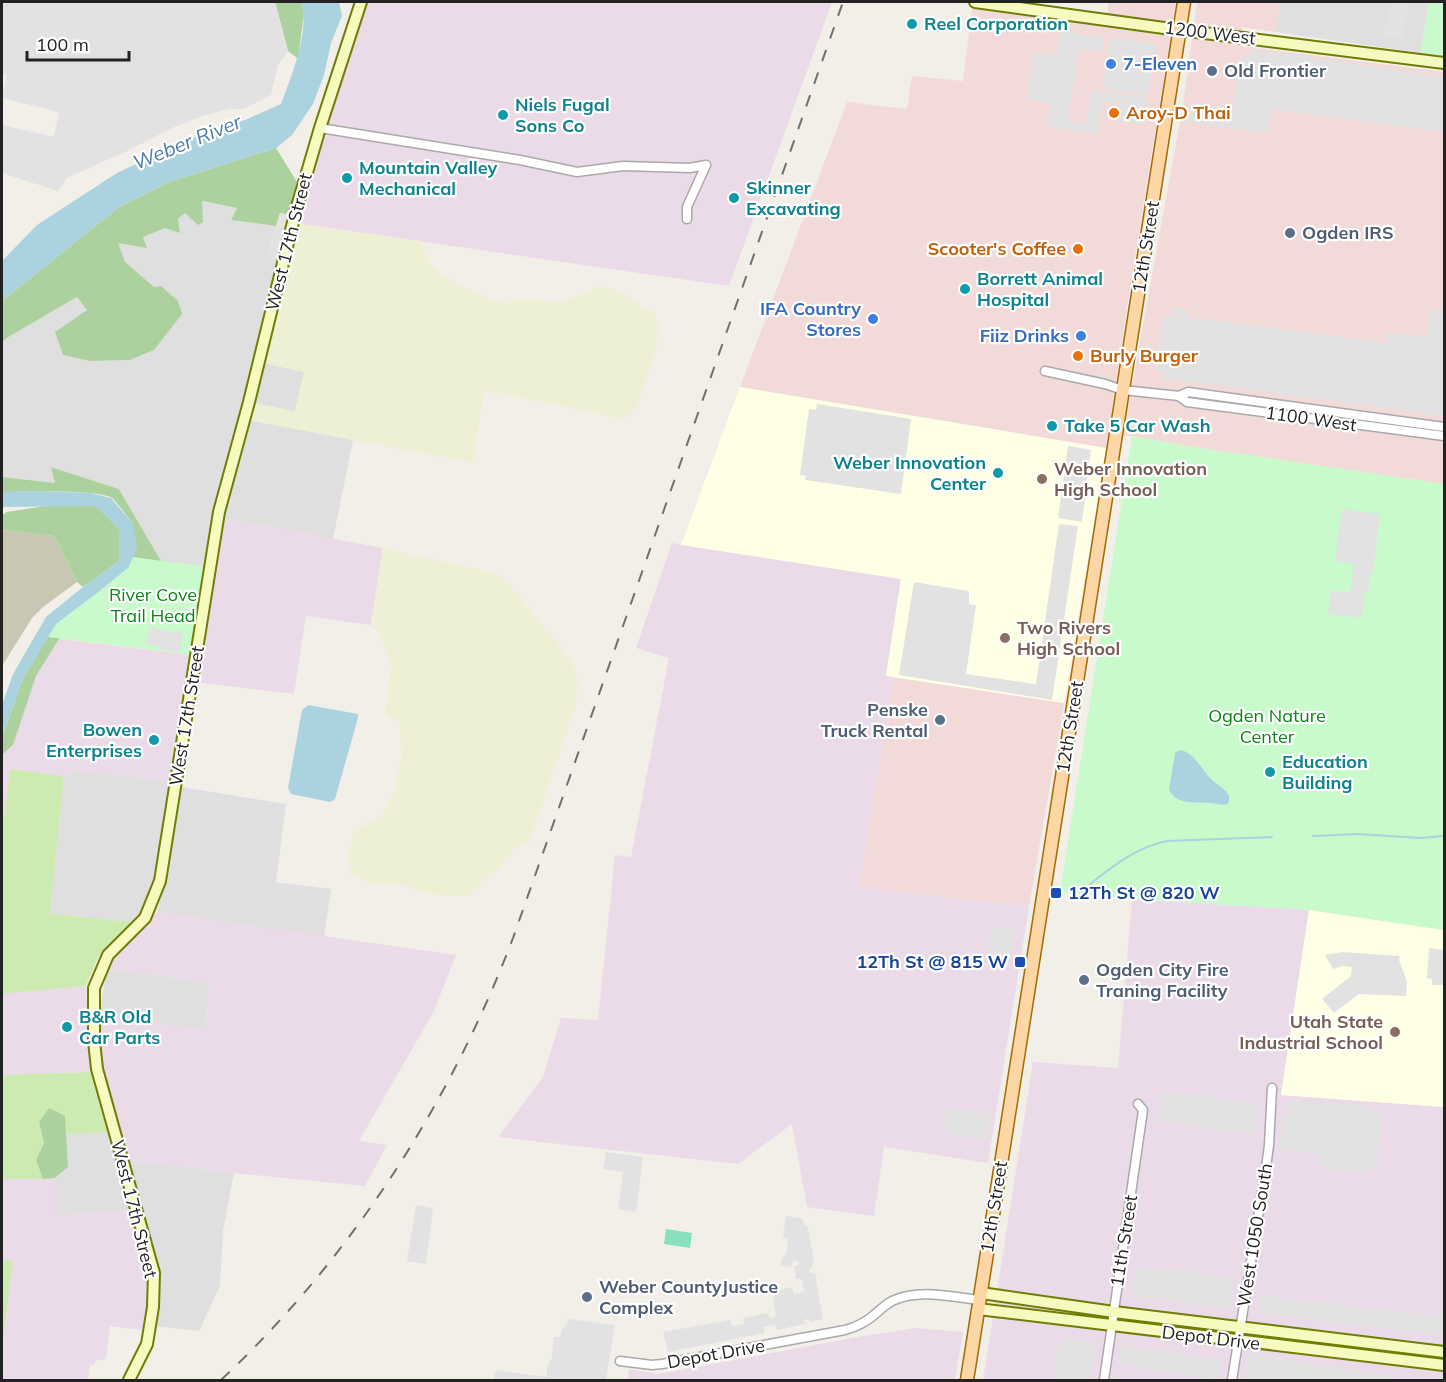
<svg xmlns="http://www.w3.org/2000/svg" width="1446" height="1382" viewBox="0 0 1446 1382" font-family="Mulish,sans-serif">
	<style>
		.residential { fill: #e0dfdf }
		.commercial { fill: #f2dad9 }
		.industrial { fill: #ebdbe8 }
		.education { fill: #ffffe5 }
		.construction { fill: #c7c7b4 }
		.farmland { fill: #eef0d5 }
		.grass { fill: #cdebb0 }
		.forest { fill: #add19e }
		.park { fill: #c8facc }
		.pitch { fill: #88e0be }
		.parking { fill: #e2e2e2 }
		.water { fill: #aad3df }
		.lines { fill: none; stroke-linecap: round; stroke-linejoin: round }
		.stream { stroke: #aad3df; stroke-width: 2 }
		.street-casing { stroke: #a9a9a9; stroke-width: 11 }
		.secondary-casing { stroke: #707d05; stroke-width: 14 }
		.primary-casing { stroke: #a06b00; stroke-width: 15 }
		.street { stroke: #fff; stroke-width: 8 }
		.secondary { stroke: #f7fabf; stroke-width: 10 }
		.primary { stroke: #fcd6a4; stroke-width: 12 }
		.rail { stroke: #707070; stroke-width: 2; stroke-dasharray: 12 12; stroke-linecap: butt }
		.culture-dot { fill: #0f9aa8; stroke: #fff; stroke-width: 2 }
		.shop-dot { fill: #3f7fe0; stroke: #fff; stroke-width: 2 }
		.service-dot { fill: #5c6f8a; stroke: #fff; stroke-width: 2 }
		.food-dot { fill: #e8710a; stroke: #fff; stroke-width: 2 }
		.education-dot { fill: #8d6e63; stroke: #fff; stroke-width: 2 }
		.transit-dot { fill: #1a4fb4; stroke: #fff; stroke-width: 2 }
		.labels { text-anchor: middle; stroke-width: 4.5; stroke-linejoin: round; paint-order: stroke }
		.culture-label { font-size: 18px; font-weight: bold; fill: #0d838f; stroke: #fff; text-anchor: start }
		.street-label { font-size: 18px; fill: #222; stroke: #fff }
		.shop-label { font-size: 18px; font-weight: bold; fill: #366cbe; stroke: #fff; text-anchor: end }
		.service-label { font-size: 18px; font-weight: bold; fill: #4e5e75; stroke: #fff; text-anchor: start }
		.food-label { font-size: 18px; font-weight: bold; fill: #c56008; stroke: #fff; text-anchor: start }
		.education-label { font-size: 18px; font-weight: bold; fill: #785e54; stroke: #fff; text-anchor: start }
		.park-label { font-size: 18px; fill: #0c8416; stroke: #fff }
		.transit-label { font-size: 18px; font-weight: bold; fill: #164399; stroke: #fff; text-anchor: start }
		.water-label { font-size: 20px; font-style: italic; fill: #4a7aab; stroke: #fff }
	</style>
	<rect width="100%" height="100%" fill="#f2efe9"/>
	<!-- residential -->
	<path class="residential" d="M1280 2H1429L1421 53 1276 32Z
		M201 201 237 208 231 220 276 226 268 257 280 261 215 511 206 567 161 561 119 489 52 467 55 483 2 477V344L5 339 77 297 87 310 90 361 130 360 154 350V287L125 262 117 242 147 248 143 237 165 228 185 213 203 222Z
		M264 363 304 372 295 412 253 403Z
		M249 420 353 440 333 539 222 518Z
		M71 770 172 781 156 879 141 917 133 922 50 914 64 776 70 777Z
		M181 787 286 804 276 882 331 889 324 937 157 912 167 873Z
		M107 968 210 983 206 1031 99 1015Z
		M107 1132 132 1210 55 1216V1178L68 1167 65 1134Z
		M128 1160 234 1173 223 1231 220 1286 199 1331 153 1326 158 1273Z"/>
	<!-- commercial -->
	<path class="commercial" d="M1109 2H1176L1129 294 1106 448 740 387 847 102 907 109 912 76 963 81 972 9 1105 26Z
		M1197 2H1280L1276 32 1242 27 1240 46 1444 72V484L1187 446 1132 436H1123L1183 105Z
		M894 677 1064 703 1029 906 859 887Z"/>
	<!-- industrial -->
	<path class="industrial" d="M366 2H832L729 286 301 224 324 136Z
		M222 518 383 548 371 625 306 616 294 694 195 682Z
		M672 543 901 579 886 676 894 677 859 887 1029 906 988 1163 884 1147 874 1216 807 1207 792 1124 738 1164 498 1137 543 1077 561 1018 598 1020 615 855 631 857 669 658 636 648Z
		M59 639 192 655 172 781 71 770 70 777 10 769 5 816 2 815V755L13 745 36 676Z
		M1132 899 1309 910 1281 1095 1444 1107V1380H983L1033 1062 1118 1068Z
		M157 912 456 955 434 1011 359 1141 387 1145 365 1186 234 1173 128 1160 102 1067 99 1015 206 1031 210 983 107 968 111 958Z
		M86 986 90 1072 2 1075V994Z
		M55 1178V1216L132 1210 143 1249 148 1273 146 1311 142 1330 110 1326 106 1359 95 1361 94 1365H90L88 1380H2V1350L13 1261 2 1259V1179Z
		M916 1328 963 1332 955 1380H628L629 1369 658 1374 864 1336Z"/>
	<!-- education -->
	<path class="education" d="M740 387 1106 448 1064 703 886 676 901 579 681 545Z
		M1309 910 1444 930V1107L1281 1095Z"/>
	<!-- construction -->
	<path class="construction" d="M2 530 54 536 77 582 43 607 32 618 2 666Z"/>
	<!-- farmland -->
	<path class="farmland" d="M301 224 420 241 432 265 455 284 491 299 509 303 522 299 561 302 602 286 618 290 654 314 658 324 657 345 636 408 624 419 484 390 473 463 249 420 253 403 295 411 304 372 264 363Z
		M383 548 496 574 510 585 573 663 578 680 576 704 530 842 517 847 496 870 467 896H447L427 893 397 883 371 885 352 875 347 854 355 831 384 814 396 785 402 755 400 725 385 712 391 666 382 638 371 625Z"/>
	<!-- grass -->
	<path class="grass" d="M10 769 64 776 50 914 133 922 99 955 86 986 2 994V815H5Z
		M90 1072 107 1132 65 1134V1116L39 1122 44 1143 36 1160 43 1179H2V1075Z
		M2 1259 13 1261 2 1350Z"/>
	<!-- forest -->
	<path class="forest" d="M275 2H301L304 13 298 59 288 51Z
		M276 148 300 187 292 215 280 213 276 226 231 220 237 208 202 201 203 222 198 225 185 213 178 219 180 233 165 228 143 237 147 248 118 243 125 262 154 287 161 286 178 301 182 314 154 350 130 360 90 361 63 355 55 332 87 310 77 297 5 339 2 344V301L119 207 169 182Z
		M51 467 119 489 161 561 109 600 128 568 133 524C128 518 117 502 112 498 98 489 23 492 3 492L2 477 55 483Z
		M45 506H95L107 516 119 530V561L83 587 77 582 54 536 2 530V515L7 512Z
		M94 612 59 639 36 676 13 745 2 755V738L23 678 56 624Z
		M49 1108 65 1116 68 1167 55 1178 43 1179 36 1160 44 1143 39 1122Z"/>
	<!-- park -->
	<path class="park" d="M1429 2H1444V56L1421 53Z
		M1132 436 1187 446 1444 484V930L1309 910 1132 899 1060 892Z
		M133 557 206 567 192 655 48 637 56 624 97 593 128 568Z"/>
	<!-- pitch -->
	<path class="pitch" d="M666 1229 692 1233 690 1248 664 1244Z"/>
	<!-- parking -->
	<path class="parking" d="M2 2H275L288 51 278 65 271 95 244 109H230L205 115 172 128 129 150 67 178 58 191 2 173V125L54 137 59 112 2 98 7 75 2 73Z
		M1393 2H1409L1402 39 1381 37Z
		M1061 29 1076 31V34L1104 38 1102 52 1079 49 1068 122 1086 125 1091 90 1148 98 1144 125 1123 122 1118 115 1119 103 1102 101 1097 134 1047 126 1051 103 1027 99 1034 52 1057 55Z
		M1110 37 1156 44 1148 95 1102 88Z
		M1252 49 1444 77V132L1272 109 1268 133 1182 121 1185 107 1232 113 1240 57 1250 58Z
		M280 213 292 215 280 261 268 257Z
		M1172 308 1187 310V317L1386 343 1388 333 1427 337 1431 310 1444 311V416L1162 378 1163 371 1154 370 1163 315 1171 316Z
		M817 404 911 419 901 494 805 480 806 476 800 475 809 409 816 410Z
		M1068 446 1091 450 1082 522 1058 518Z
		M1342 509 1380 514 1373 572 1371 573 1368 592H1365L1362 618 1328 614 1331 590 1350 592 1354 563 1335 561Z
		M1059 524 1078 526 1052 700 899 675 914 582 969 591V604L976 605 966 674 1036 684Z
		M151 626 162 630 183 633 180 652 168 651 145 643Z
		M991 926 1014 929 1008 962 987 959Z
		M1429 948 1444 950V985H1432V979L1427 978Z
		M1343 952 1400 956 1399 960 1407 981 1406 996 1359 994 1334 1013 1322 999 1351 976 1352 967 1343 966 1333 969 1325 955Z
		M1162 1091 1255 1103 1258 1109 1257 1128 1255 1129V1134L1157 1122 1159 1110H1160Z
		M1289 1100 1373 1106V1112H1381L1377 1168H1370L1369 1173 1325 1169 1326 1165 1319 1164V1155L1280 1149 1282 1116H1288Z
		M947 1108 991 1114 987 1140 952 1135 945 1124Z
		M606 1152 643 1157 636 1212 618 1209 623 1172 603 1169Z
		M416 1205 433 1208 426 1264 407 1261Z
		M786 1216 803 1219 804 1224 808 1227 814 1261 809 1271 810 1273H815L823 1319 810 1322 809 1319H807L804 1320 805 1324 777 1330 775 1325 764 1327V1333L668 1352 663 1332 731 1320V1324L734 1326 744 1324 743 1318 768 1313 769 1318 772 1319 776 1316 773 1298 775 1296 774 1291 792 1287 794 1294 804 1292 802 1279H796L794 1266 799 1265V1262L793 1261 791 1267 781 1265 782 1260 787 1250 788 1240 787 1238 783 1237Z
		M1137 1266 1234 1277 1230 1304 1224 1308 1136 1297 1132 1290V1281H1135Z
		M1259 1295 1444 1317V1336L1257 1313Z
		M568 1319 615 1325 606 1380H493L496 1370 547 1377V1368L552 1357 554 1337H560L562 1329 567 1325Z
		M1063 1337 1092 1342V1347L1096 1348 1091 1380H1053L1059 1344 1062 1345Z
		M1121 1344 1223 1361 1219 1380 1118 1364Z
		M1248 1353 1392 1376 1391 1380H1244Z"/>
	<!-- water -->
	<path class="water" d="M301 2H339L342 16 331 43 324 75 313 104 292 135 276 148 169 182 119 207 2 301V261L37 225 117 173 192 138 245 120 281 104C292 74 310 32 301 2Z
		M2 474 3 492 35 491 90 493 111 498 133 524 137 548 128 568 97 593 56 624 23 678 2 738V705L13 674 46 617 83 587 119 561V530L107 516 95 506 2 507Z
		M308 705 358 714V718L335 799 330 802 291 794 288 788 302 710Z
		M1182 750C1195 755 1201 768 1210 778 1215 784 1224 787 1228 794 1230 799 1229 799 1228 804 1221 806 1216 803 1209 803 1194 802 1177 805 1169 790L1175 753 1178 751Z"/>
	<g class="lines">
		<!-- stream -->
		<path class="stream" d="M1313 836 1358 834 1421 838 1444 836
			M1080 892C1106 872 1134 847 1167 841L1272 837"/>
		<!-- street casing -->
		<g class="street-casing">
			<path id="street" d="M320 128 520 160 577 172 623 166 690 168 706 165
				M687 219V207L706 165
				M1045 371 1105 384 1123 390 1179 396 1187 402 1444 436
				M1179 396 1188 392 1444 427
				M620 1361 652 1365 662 1364 845 1330C856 1327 865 1323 874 1315 880 1310 885 1305 892 1301 919 1288 952 1297 980 1300
				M1104 1380 1143 1110 1138 1104
				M1232 1380 1266 1168 1269 1145 1272 1088"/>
		</g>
		<!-- secondary casing -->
		<g class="secondary-casing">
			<path id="secondary" d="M975 2 1164 28 1444 63
				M981 1293 1114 1312 1444 1352
				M978 1309 1444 1365
				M129 1380 147 1344 153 1307 154 1273 97 1069 94 1041V988L108 955 145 918 160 881 219 512 249 402 296 210 320 128 361 2"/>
		</g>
		<!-- primary casing -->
		<g class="primary-casing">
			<path id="primary" d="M967 1380 1184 2"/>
		</g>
		<!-- street -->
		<use href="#street" class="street"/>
		<!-- secondary -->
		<use href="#secondary" class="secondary"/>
		<!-- primary -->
		<use href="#primary" class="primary"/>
		<!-- rail -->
		<path class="rail" d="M221 1380C351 1258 450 1104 513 938L843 2"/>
	</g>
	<!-- markers -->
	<g class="culture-dot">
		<circle cx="912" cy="24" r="6"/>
		<circle cx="503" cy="115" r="6"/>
		<circle cx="347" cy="178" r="6"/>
		<circle cx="734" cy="198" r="6"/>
		<circle cx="965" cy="289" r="6"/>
		<circle cx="1052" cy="426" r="6"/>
		<circle cx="998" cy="473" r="6"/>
		<circle cx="154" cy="740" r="6"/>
		<circle cx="1270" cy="772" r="6"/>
		<circle cx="67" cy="1027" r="6"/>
	</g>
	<g class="shop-dot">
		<circle cx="1111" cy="64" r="6"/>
		<circle cx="873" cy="319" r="6"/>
		<circle cx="1081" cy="336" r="6"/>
	</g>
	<g class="service-dot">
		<circle cx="1212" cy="71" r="6"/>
		<circle cx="1290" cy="233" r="6"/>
		<circle cx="940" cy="720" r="6"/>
		<circle cx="1084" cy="980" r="6"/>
		<circle cx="587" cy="1297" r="6"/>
	</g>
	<g class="food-dot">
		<circle cx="1114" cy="113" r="6"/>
		<circle cx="1078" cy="249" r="6"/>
		<circle cx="1078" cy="356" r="6"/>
	</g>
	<g class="education-dot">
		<circle cx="1042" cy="479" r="6"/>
		<circle cx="1005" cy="638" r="6"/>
		<circle cx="1395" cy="1032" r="6"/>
	</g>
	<g class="transit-dot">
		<rect x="1050" y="887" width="12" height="12" rx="3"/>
		<rect x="1014" y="956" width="12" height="12" rx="3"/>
	</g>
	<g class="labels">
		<!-- culture labels -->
		<g class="culture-label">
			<text x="924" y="30">Reel Corporation</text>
			<text x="515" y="111">Niels Fugal<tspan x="515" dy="21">Sons Co</tspan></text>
			<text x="359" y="174">Mountain Valley<tspan x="359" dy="21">Mechanical</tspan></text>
			<text x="746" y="194">Skinner<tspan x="746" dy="21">Excavating</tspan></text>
			<text x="977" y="285">Borrett Animal<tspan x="977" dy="21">Hospital</tspan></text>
			<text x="1064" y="432">Take 5 Car Wash</text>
			<text x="986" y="469" text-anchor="end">Weber Innovation<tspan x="986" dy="21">Center</tspan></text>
			<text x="142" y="736" text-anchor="end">Bowen<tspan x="142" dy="21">Enterprises</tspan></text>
			<text x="1282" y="768">Education<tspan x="1282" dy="21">Building</tspan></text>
			<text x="79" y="1023">B&amp;R Old<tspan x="79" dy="21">Car Parts</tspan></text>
		</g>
		<!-- street labels -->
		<g class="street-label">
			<text transform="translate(1210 33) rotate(7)" y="6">1200 West</text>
			<text transform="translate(289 242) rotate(-76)" y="6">West 17th Street</text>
			<text transform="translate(1146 247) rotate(-81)" y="6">12th Street</text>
			<text transform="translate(1311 419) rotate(8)" y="6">1100 West</text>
			<text transform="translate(187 716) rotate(-81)" y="6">West 17th Street</text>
			<text transform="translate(1070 727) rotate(-81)" y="6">12th Street</text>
			<text transform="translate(994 1207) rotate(-81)" y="6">12th Street</text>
			<text transform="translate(134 1209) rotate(76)" y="6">West 17th Street</text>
			<text transform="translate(1255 1235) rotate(-81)" y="6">West 1050 South</text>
			<text transform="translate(1124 1241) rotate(-81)" y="6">11th Street</text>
			<text transform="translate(1211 1338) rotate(7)" y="6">Depot Drive</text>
			<text transform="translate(716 1354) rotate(-10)" y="6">Depot Drive</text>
		</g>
		<!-- shop labels -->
		<g class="shop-label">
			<text x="1123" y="70" text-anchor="start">7-Eleven</text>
			<text x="861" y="315">IFA Country<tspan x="861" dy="21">Stores</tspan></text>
			<text x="1069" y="342">Fiiz Drinks</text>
		</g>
		<!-- service labels -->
		<g class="service-label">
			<text x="1224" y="77">Old Frontier</text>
			<text x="1302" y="239">Ogden IRS</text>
			<text x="928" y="716" text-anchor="end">Penske<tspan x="928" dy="21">Truck Rental</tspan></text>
			<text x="1096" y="976">Ogden City Fire<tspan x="1096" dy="21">Traning Facility</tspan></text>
			<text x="599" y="1293">Weber CountyJustice<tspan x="599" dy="21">Complex</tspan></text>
		</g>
		<!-- food labels -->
		<g class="food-label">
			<text x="1126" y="119">Aroy-D Thai</text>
			<text x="1066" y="255" text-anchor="end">Scooter's Coffee</text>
			<text x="1090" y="362">Burly Burger</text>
		</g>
		<!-- education labels -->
		<g class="education-label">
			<text x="1054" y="475">Weber Innovation<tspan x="1054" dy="21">High School</tspan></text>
			<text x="1017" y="634">Two Rivers<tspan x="1017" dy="21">High School</tspan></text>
			<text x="1383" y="1028" text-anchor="end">Utah State<tspan x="1383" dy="21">Industrial School</tspan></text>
		</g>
		<!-- park labels -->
		<g class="park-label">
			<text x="153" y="601">River Cove<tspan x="153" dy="21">Trail Head</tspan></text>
			<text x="1267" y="722">Ogden Nature<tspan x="1267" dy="21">Center</tspan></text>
		</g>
		<!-- transit labels -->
		<g class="transit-label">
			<text x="1068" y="899">12Th St @ 820 W</text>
			<text x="1008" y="968" text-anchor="end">12Th St @ 815 W</text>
		</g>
		<!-- water labels -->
		<g class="water-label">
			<text transform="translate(187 142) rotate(-22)" y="7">Weber River</text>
		</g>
	</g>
	<!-- border -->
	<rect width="1446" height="1382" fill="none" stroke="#222222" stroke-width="6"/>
	<!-- scale -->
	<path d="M27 51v9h102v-9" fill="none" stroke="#222222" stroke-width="3"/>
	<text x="36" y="51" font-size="18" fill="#222222" stroke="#ffffff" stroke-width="4.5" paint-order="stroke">100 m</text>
</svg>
